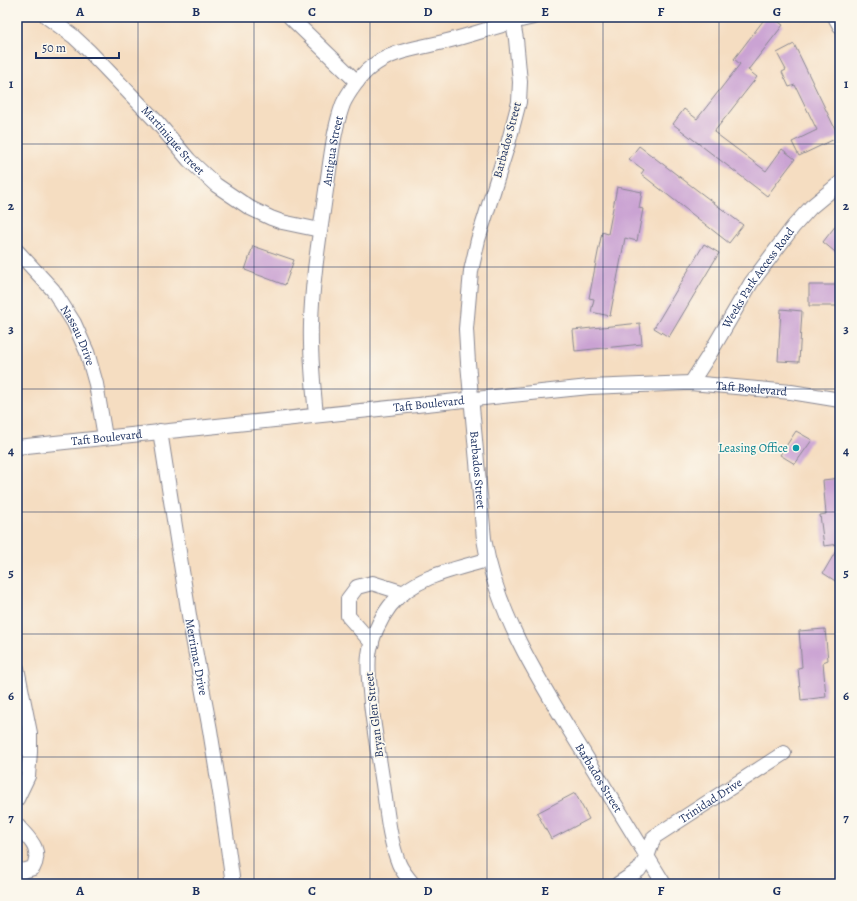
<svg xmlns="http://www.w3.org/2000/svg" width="857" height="901" viewBox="0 0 857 901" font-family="Alegreya,serif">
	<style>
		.building { fill: #caa3d3 }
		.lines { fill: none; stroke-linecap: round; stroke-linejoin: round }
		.minor-casing { stroke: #888690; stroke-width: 16 }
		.minor { stroke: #fff; stroke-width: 14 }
		.grid { fill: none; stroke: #1b2f5e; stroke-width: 1; stroke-opacity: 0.55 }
		.culture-dot { fill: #0f9aa8; stroke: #fbf7ec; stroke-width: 1.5 }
		.labels { text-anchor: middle; stroke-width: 3.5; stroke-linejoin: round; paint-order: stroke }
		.street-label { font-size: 12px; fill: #1b2f5e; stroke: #fbf7ec }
		.culture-label { font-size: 12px; fill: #0d838f; stroke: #fbf7ec; text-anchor: end }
		.neatline { fill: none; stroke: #1b2f5e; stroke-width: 1.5 }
		.grid-label { font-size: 13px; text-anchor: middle; font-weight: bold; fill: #1b2f5e }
	</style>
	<rect width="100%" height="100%" fill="#fbf7ec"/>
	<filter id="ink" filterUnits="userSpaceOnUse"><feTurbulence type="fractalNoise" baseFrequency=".025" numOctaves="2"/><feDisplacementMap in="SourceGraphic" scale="8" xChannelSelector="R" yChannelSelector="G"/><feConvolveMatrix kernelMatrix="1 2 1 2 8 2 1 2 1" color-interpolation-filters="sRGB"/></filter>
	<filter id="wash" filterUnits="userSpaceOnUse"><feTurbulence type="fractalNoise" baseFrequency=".012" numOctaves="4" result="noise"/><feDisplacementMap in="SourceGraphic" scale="16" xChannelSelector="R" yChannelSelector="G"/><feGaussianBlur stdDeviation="0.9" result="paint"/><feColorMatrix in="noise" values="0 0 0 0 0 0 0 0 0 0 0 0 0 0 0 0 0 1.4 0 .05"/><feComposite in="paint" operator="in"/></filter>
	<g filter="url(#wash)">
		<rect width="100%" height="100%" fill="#f5ddc1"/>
		<g id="blocks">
			<!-- building -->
			<path class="building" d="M766 17H772L783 25 748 70 757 77 714 132 766 171 782 149 795 159 767 196 673 124 684 109 697 119 740 64 734 59Z
				M794 44 839 137 799 156 792 142 817 130 795 85 789 87 782 72 786 70 777 53Z
				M639 146 743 225 729 243 641 174 644 170 629 159Z
				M617 187 642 192 639 208 643 209 637 241 625 238 610 316 591 312 594 299 589 298 602 232 608 234Z
				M840 220V256L823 242Z
				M704 244 719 253 669 337 654 328Z
				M253 246 294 260 285 285 245 270Z
				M809 285H840V306H809Z
				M781 309 802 311 799 362 778 361Z
				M640 323 642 344 575 351 573 330Z
				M796 431 812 440 795 464 780 455Z
				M840 478V544L824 546 820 515 826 514 823 480Z
				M840 544V584L823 573Z
				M825 629 828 660 823 662 826 697 801 700 798 668 802 667 799 631Z
				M575 793 589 819 551 839 537 813Z"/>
		</g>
	</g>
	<g filter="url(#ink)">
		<use href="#blocks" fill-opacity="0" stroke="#888690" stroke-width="1"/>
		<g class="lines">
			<!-- minor casing -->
			<g class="minor-casing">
				<g id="minor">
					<path id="s1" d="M47 17 73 36 89 51 157 122 189 160 216 185 250 208 271 218 282 222 320 230"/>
					<path d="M290 17 357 82"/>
					<path id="s2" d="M512 17 516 39 520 82 519 102 508 144 478 240 471 271 466 329 468 363 484 539C497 615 540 682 580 747 608 793 636 839 664 884"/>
					<path d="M835 17 840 26"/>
					<path id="s3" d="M17 251 53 290 74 323 87 352 96 384 105 437"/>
					<path id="s4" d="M691 383 709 355 751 283 793 227 811 207 840 183"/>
					<path id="s5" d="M316 415C313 385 310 355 311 324 312 279 320 234 326 190 331 161 333 131 343 104 348 93 361 75 370 68 391 50 421 48 447 41 476 34 504 23 534 17"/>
					<path id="s6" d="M160 431 191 628 210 730 222 805 233 884"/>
					<path id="s7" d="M17 447 589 387 691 383 791 392 840 400"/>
					<path d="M372 643 348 616V599L357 587 372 583 404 593"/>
					<path d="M17 668 30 733V752L28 776 17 799"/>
					<path d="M17 825C29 839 43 849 33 868L23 871 17 869"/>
					<path d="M413 884C408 878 402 871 399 864 389 839 387 811 383 784 379 757 374 730 371 703 370 687 367 671 369 655 371 638 380 619 390 606 413 577 454 569 487 560"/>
					<path id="s8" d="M618 884 639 870 647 857 654 837 784 753"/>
				</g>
			</g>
			<!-- minor -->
			<use href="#minor" class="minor"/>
		</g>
	</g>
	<!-- grid -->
	<path class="grid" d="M138 17V884M254 17V884M370 17V884M487 17V884M603 17V884M719 17V884M17 144H840M17 267H840M17 389H840M17 512H840M17 634H840M17 757H840"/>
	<!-- markers -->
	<circle class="culture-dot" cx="796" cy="448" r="4"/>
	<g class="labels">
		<!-- street labels -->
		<g class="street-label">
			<text dy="4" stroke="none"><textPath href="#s1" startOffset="177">Martinique Street</textPath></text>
			<text transform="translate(507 140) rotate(-75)" y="4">Barbados Street</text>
			<text dy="4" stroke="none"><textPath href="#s5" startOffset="266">Antigua Street</textPath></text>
			<text dy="4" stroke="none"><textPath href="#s4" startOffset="125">Weeks Park Access Road</textPath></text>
			<text dy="4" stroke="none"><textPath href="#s3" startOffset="105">Nassau Drive</textPath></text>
			<text dy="4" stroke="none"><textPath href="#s7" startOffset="738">Taft Boulevard</textPath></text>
			<text dy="4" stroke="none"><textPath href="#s7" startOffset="414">Taft Boulevard</textPath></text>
			<text dy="4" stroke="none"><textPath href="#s7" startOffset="90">Taft Boulevard</textPath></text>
			<text dy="4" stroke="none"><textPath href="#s2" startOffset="461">Barbados Street</textPath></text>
			<text dy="4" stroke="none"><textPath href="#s6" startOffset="229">Merrimac Drive</textPath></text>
			<text transform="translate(374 715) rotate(-97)" y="4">Bryan Glen Street</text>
			<text dy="4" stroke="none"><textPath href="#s2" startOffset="797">Barbados Street</textPath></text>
			<text dy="4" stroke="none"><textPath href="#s8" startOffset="129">Trinidad Drive</textPath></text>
		</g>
		<!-- culture labels -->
		<g class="culture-label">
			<text x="788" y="452">Leasing Office</text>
		</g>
	</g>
	<!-- margin -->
	<rect width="857" height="901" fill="none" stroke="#fbf7ec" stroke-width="44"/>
	<!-- scale -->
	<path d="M36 52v6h83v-6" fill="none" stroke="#1b2f5e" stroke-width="2"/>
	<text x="42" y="52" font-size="12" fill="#1b2f5e" stroke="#fbf7ec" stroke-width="3" paint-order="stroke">50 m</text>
	<rect x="22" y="22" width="813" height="857" class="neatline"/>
	<g class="grid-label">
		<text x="80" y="16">A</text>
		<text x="196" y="16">B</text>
		<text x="312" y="16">C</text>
		<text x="428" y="16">D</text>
		<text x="545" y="16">E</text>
		<text x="661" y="16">F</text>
		<text x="777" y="16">G</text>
		<text x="11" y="88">1</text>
		<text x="846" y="88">1</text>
		<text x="11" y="210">2</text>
		<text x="846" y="210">2</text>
		<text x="11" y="333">3</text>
		<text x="846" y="333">3</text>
		<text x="11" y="455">4</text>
		<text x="846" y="455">4</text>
		<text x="11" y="577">5</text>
		<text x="846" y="577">5</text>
		<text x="11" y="700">6</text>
		<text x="846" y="700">6</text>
		<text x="11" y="822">7</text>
		<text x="846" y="822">7</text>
		<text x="80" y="895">A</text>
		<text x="196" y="895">B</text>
		<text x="312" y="895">C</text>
		<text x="428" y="895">D</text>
		<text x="545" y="895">E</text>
		<text x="661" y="895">F</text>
		<text x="777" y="895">G</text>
	</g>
</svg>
